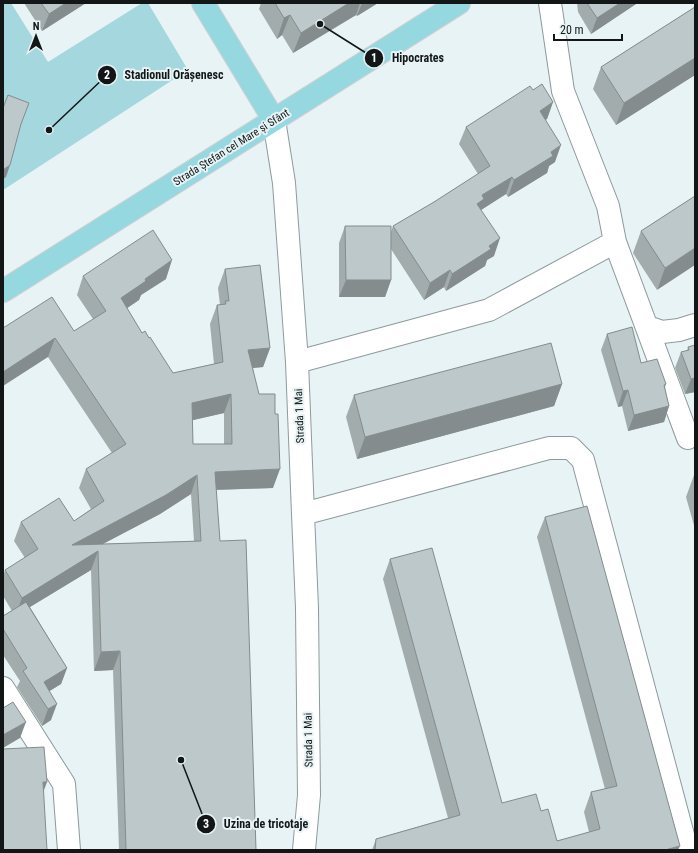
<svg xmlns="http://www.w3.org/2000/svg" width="698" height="853" viewBox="0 0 698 853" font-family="'Roboto Condensed',sans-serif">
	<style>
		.green { fill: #a4d7de }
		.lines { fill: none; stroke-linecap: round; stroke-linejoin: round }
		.minor-casing { stroke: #8e9a9b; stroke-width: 24 }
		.major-casing { stroke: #d0d0d1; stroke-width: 24 }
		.minor { stroke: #fff; stroke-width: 22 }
		.major { stroke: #96d8e0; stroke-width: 22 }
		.wall { fill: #a2acad; fill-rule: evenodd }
		.shaded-wall { fill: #848c8d }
		.building { fill: #bcc8c9; stroke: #848c8d; fill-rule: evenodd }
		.labels { text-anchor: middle; stroke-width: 4; stroke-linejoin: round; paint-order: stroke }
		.street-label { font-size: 11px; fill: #121617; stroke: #e7f3f5 }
		.leader { fill: none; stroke: #121617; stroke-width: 1.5 }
		.callout-dot { fill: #121617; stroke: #e7f3f5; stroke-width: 1.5 }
		.mark-label { font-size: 12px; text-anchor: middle; font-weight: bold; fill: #fff }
		.callout-label { font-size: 12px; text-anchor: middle; font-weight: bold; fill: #121617; stroke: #e7f3f5; stroke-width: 4; stroke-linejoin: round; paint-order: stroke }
	</style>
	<rect width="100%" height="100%" fill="#e7f3f5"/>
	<!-- green -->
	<path class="green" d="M3 3H11L48 62 142 3H148L188 70 3 190Z"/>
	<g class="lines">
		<!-- minor casing -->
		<g class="minor-casing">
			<path id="minor" d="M550 3 563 91 608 206 615 242 688 438
				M274 120 284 183 297 362 303 514 307 608 309 795 304 850
				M647 327 662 332 679 330 695 325
				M297 362 489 310 615 242
				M303 514 549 448H571L583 460 687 850
				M3 688 64 784 69 850"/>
		</g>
		<!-- major casing -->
		<g class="major-casing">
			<path id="major" d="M203 3 274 120
				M3 291 459 3"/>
		</g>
		<!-- minor -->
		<use href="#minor" class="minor"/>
		<!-- major -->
		<use href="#major" class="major"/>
	</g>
	<!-- wall -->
	<path class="wall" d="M24 3H86L42 31Z
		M261 3H378L357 16 356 15 293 53 282 35 277 39 259 9Z
		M577 3H637L636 4 591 34 578 12Z
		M695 7V75L616 125 593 89 601 67Z
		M533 90 553 102 547 119 545 120 555 162 549 166 547 173 508 197 506 194 481 210 494 256 487 260 485 266 446 291 444 287 424 300 391 249V280L385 297H339V243L345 226 391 232 393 226 434 202 478 174 459 144 466 127Z
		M695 196 657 290 633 253 641 231Z
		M225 269 270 348 263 367 253 368 273 488 216 490 220 541 256 850H119L113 670 94 671 91 570 30 607 67 668 61 684 49 691 51 720 42 726 17 687 20 681 3 655V616L12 611 3 596V577L5 570 25 558 14 541 21 522 74 521 91 509 79 488 86 469 112 453 48 357 3 328 74 331 93 319 77 295 83 276 166 279 141 295 139 300 127 308 142 333 173 373 214 364 210 324 217 305H220L218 288ZM224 413V444H193L192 420ZM191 494 194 541 102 544 160 514Z
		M607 334 666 384 665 388 669 406 664 422 628 431 622 406 618 407 601 350Z
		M695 345V392L685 394 675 368 681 352 687 351 688 347Z
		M562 384 554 406 357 459 346 417 354 395Z
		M694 475H695V529L686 497Z
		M545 517 678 850H372L376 839 448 818 383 579 390 559 502 803 541 811 557 841 589 832 584 812 591 792 605 789 537 537Z"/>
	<!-- shaded-wall -->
	<path class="shaded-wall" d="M66 3H86L42 31 49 14Z
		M349 3H360L356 15 293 53 301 33Z
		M362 3H378L357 16Z
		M620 3H637L636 4 591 34 597 18Z
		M290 15 282 35 277 39 284 18Z
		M695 58V75L616 125 624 103Z
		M553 102 547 119 533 128 540 111Z
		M561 145 555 162 549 166 547 173 508 197 514 180 551 152Z
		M10 165 6 177 3 179V170Z
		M512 177 506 194 481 210 477 204 482 195Z
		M500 238 494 256 487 260 485 266 446 291 452 274 489 246Z
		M695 248V265L657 290 665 268Z
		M172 260 166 279 141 295 139 300 114 317 121 298 145 279Z
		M450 270 444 287 424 300 430 283Z
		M346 280H391L385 297H339Z
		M55 338 48 357 3 386V372Z
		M270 348 263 367 241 369 248 350Z
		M695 378V392L685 394 691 379Z
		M562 384 554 406 357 459 365 437Z
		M628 390 622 406 618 407 623 391Z
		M231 394 224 413 185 422 192 403Z
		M669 406 664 422 628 431 634 415Z
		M280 469 273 488 208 490 215 472Z
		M197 475 191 494 160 514 65 564 72 545Z
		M98 551 91 570 15 616 22 598Z
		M120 651 113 670 94 671 101 652Z
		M67 668 61 684 40 697 44 682Z
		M57 704 51 720 42 726 48 709Z
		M26 722 20 738 3 748V735Z
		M43 782H47L40 801Z
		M680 846 678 850H665Z"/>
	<!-- building -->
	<path class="building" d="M41 3H66L49 14Z
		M275 3H349L301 33 290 15 284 18Z
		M587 3H620L597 18Z
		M695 7V58L624 103 601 67Z
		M542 84 553 102 540 111 561 145 551 152 553 156 514 180 512 177 482 195 484 199 477 204 500 238 489 246 491 249 452 274 450 270 430 283 393 226 434 202 490 166 466 127 530 86 533 90Z
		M8 95 29 103 21 124 10 165 3 170V108Z
		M695 196V248L665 268 641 231Z
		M345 226H391V280H346Z
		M153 230 172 260 145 279 146 281 121 298 142 333 145 331 149 338 150 337 173 373 223 362 217 305 226 304 225 301H229L225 269 260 265 270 348 248 350 259 394H275V414H278L280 469 215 472 220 541 246 540 256 850H126L120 651 101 652 98 551 22 598 5 570 38 549 21 522 59 498 74 521 104 501 86 469 126 444 55 338 3 372V328L52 297 74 331 106 311 83 276ZM231 394 232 444H193L192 403ZM197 475 201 541 72 545 166 495Z
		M632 327 641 363 657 359 666 384 664 385 669 406 634 415 628 390 623 391 607 334Z
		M551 343 562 384 365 437 354 395Z
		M695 345V378L691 379 681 352 689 350 688 347Z
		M587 506 680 846 665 850H375L376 839 460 815 390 559 432 548 502 803 536 794 541 811 548 809 557 841 600 829 591 792 617 786 545 517Z
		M26 602 67 668 44 682 57 704 48 709 23 671 27 668 3 629V616Z
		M13 702 26 722 3 735V708Z
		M44 747 47 782H43L47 850H3V749Z"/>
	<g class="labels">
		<!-- street labels -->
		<g class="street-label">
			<text transform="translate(231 147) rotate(-32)" y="4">Strada Ștefan cel Mare și Sfânt</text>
			<text transform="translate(299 416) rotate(-92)" y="4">Strada 1 Mai</text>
			<text transform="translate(308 740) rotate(-91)" y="4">Strada 1 Mai</text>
		</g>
	</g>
	<!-- callouts -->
	<path class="leader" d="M320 24L374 58M49 130L107 75M181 760L206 824"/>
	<g class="callout-dot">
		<circle cx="320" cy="24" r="4"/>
		<circle cx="49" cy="130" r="4"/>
		<circle cx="181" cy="760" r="4"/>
		<circle cx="374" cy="58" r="10"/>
		<circle cx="107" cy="75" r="10"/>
		<circle cx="206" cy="824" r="10"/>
	</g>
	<g class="mark-label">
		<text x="374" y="62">1</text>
		<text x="107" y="79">2</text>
		<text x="206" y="828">3</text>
	</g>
	<g class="callout-label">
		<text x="418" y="62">Hipocrates</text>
		<text x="174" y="79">Stadionul Orășenesc</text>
		<text x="266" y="828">Uzina de tricotaje</text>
	</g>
	<!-- border -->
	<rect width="698" height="853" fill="none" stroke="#121617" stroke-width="8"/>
	<!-- north arrow -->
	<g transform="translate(36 36)" stroke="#e7f3f5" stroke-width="3" paint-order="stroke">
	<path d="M0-3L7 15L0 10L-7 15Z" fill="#121617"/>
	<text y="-6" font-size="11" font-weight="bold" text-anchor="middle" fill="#121617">N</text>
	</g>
	<!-- scale -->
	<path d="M554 34v6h68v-6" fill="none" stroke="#121617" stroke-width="2"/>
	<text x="560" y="34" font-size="12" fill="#121617" stroke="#e7f3f5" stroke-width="3" paint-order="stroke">20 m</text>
</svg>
